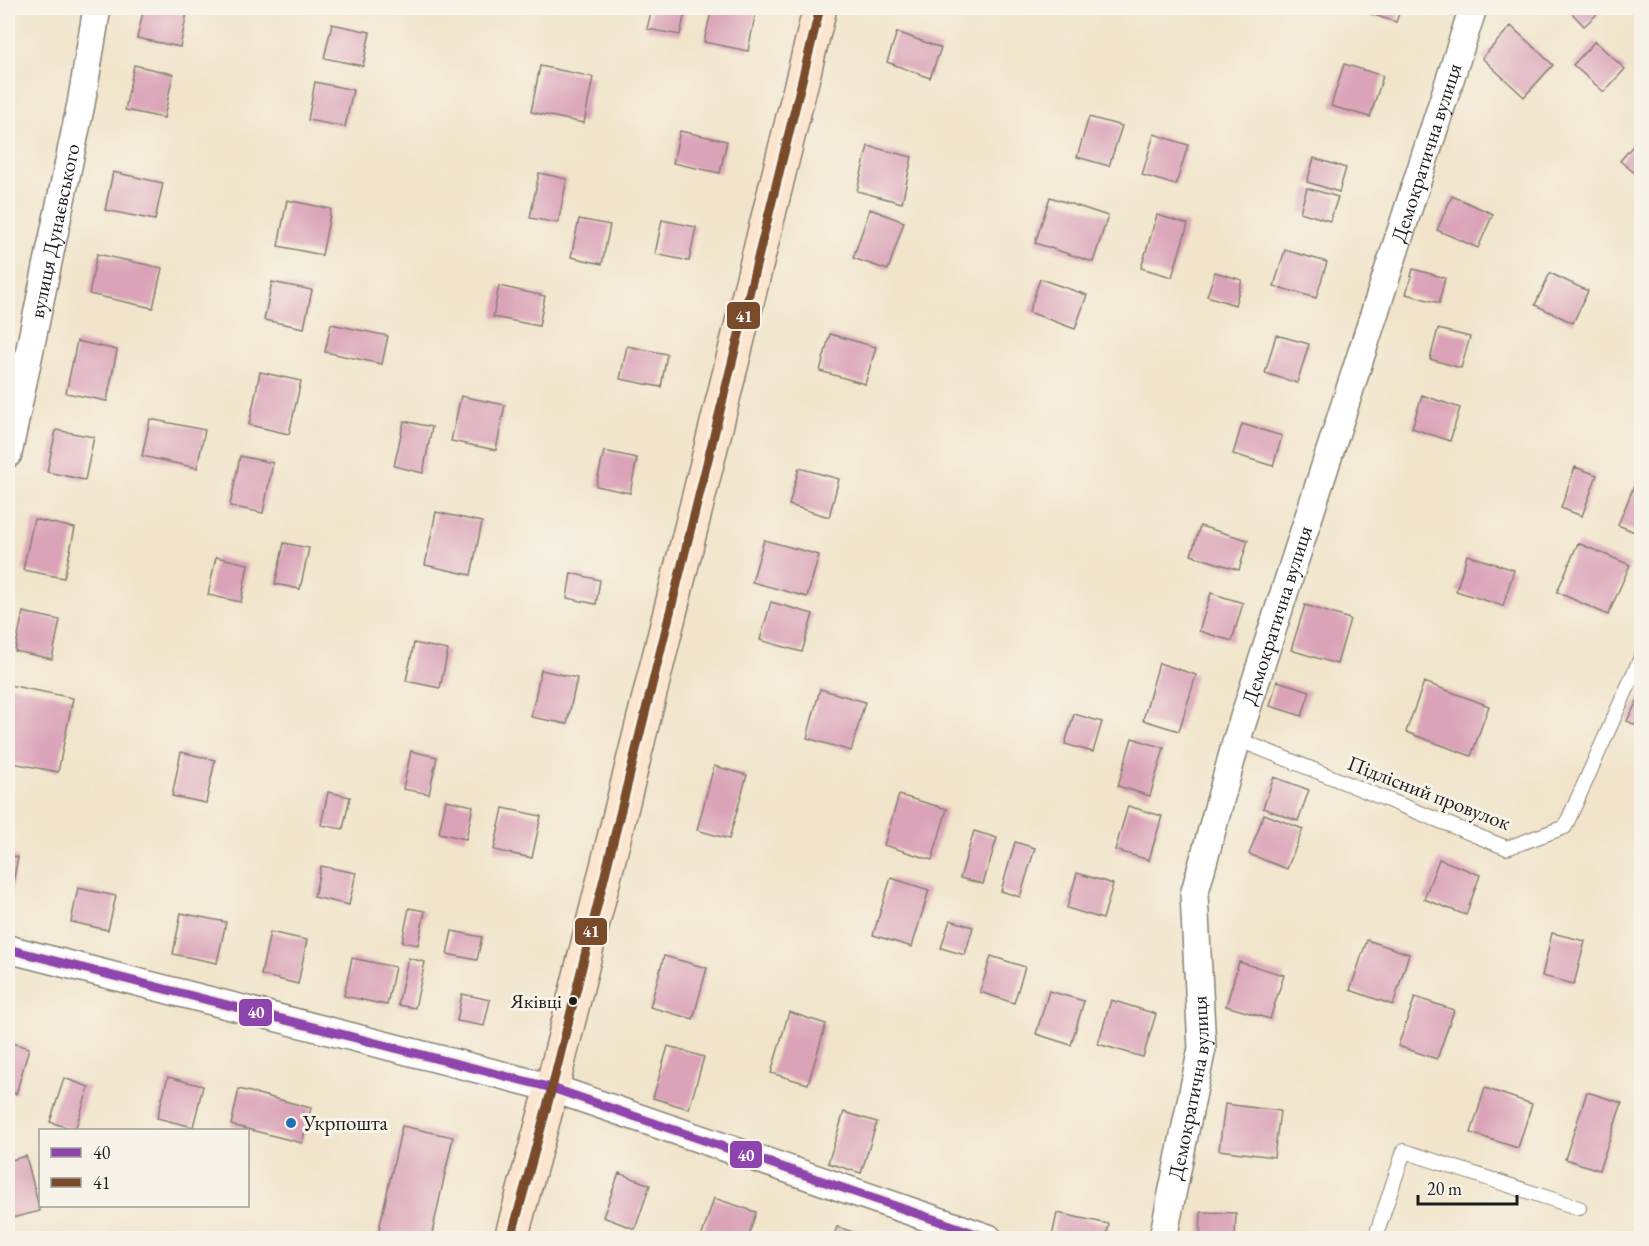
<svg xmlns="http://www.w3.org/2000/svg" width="1649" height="1246" viewBox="0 0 1649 1246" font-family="'EB Garamond',serif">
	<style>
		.building { fill: #daa3b8 }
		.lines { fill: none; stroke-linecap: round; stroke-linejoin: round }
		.lane-casing { stroke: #868073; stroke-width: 16 }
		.street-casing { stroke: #868073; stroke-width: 30 }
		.secondary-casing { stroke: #868073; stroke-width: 36 }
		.lane { stroke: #fff; stroke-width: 14 }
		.street { stroke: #fff; stroke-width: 27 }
		.secondary { stroke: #fce5cf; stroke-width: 33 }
		.bus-1-casing { stroke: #f7f3e8; stroke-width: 14 }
		.bus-2-casing { stroke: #f7f3e8; stroke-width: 14 }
		.bus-1 { stroke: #8e44ad; stroke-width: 9 }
		.bus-2 { stroke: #7a4b2a; stroke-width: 9 }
		.bus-dot { fill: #1c1c1c; stroke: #f7f3e8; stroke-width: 2 }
		.poi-dot { fill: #1f6fb2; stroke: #f7f3e8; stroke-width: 2 }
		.labels { text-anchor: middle; stroke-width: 6; stroke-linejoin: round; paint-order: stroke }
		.bus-label { font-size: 20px; fill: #1c1c1c; stroke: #f7f3e8; text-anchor: end }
		.street-label { font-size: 21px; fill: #1c1c1c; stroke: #f7f3e8 }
		.poi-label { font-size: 21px; fill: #1c1c1c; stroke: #f7f3e8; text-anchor: start }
		.line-badge { stroke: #f7f3e8; stroke-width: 2 }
		.badge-label { font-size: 16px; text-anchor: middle; font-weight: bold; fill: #fff }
	</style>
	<rect width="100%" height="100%" fill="#f7f3e8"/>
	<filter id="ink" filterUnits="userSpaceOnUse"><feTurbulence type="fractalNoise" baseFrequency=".0167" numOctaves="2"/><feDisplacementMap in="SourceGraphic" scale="12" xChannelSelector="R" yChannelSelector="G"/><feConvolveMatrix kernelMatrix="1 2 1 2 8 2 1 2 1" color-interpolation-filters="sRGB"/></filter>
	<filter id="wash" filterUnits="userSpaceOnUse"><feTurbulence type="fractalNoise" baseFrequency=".008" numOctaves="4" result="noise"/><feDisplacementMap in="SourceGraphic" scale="24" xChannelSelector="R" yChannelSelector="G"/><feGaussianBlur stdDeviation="1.35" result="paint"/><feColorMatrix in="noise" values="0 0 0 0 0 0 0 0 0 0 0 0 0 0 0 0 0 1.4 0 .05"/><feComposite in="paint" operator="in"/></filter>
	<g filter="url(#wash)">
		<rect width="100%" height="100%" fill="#f1e4ca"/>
		<g id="blocks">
			<!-- building -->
			<path class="building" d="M144 8H188L180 47 137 38Z
				M652 8H686L680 35 647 29Z
				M712 8H738L756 11 748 51 704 42Z
				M1352 8H1401L1396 22Z
				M1567 8H1604L1584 26Z
				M332 24 370 32 363 66 324 58Z
				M1511 26 1553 65 1524 97 1482 58Z
				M897 32 941 48 930 78 887 62Z
				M1595 41 1625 69 1604 92 1573 65Z
				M1344 64 1383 76 1370 117 1331 106Z
				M134 65 173 74 164 118 125 110Z
				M540 66 593 77 584 123 531 112Z
				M315 82 353 90 345 127 308 120Z
				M1089 117 1122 126 1109 166 1077 157Z
				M680 131 727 141 720 173 673 163Z
				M1154 134 1188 145 1176 185 1142 175Z
				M1642 135V179L1620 161Z
				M868 146 912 157 902 203 857 191Z
				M1314 158 1346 168 1339 192 1307 182Z
				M113 172 163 183 155 220 105 210Z
				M539 173 567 179 558 223 530 218Z
				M1307 188 1338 197 1330 221 1300 212Z
				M1452 196 1493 214 1478 248 1437 230Z
				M1050 197 1108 216 1093 262 1035 243Z
				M287 200 331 209 322 255 278 246Z
				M870 209 904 222 888 270 853 258Z
				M1157 215 1188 224 1172 277 1141 268Z
				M579 219 610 225 602 264 571 257Z
				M662 220 696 227 689 261 655 254Z
				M1285 250 1327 262 1316 298 1274 286Z
				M97 254 162 268 153 308 89 294Z
				M1413 269 1445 278 1439 303 1406 294Z
				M1215 272 1242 280 1235 305 1207 296Z
				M1550 273 1588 291 1573 323 1535 305Z
				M1040 279 1087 295 1075 329 1029 312Z
				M272 282 312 290 304 328 264 320Z
				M499 286 545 296 539 326 493 317Z
				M331 324 388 336 382 364 325 352Z
				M1438 329 1470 337 1461 368 1430 359Z
				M830 334 876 347 865 384 820 371Z
				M1276 335 1309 344 1297 383 1265 373Z
				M77 341 117 350 107 401 66 393Z
				M627 346 667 354 661 387 620 379Z
				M260 372 301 381 289 434 249 425Z
				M1422 395 1460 408 1450 441 1412 428Z
				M461 396 505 405 496 450 451 441Z
				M150 419 205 430 197 468 142 456Z
				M404 421 432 427 423 473 394 466Z
				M1242 424 1282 436 1273 466 1233 454Z
				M56 430 94 437 85 480 47 472Z
				M604 451 637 458 630 493 596 486Z
				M240 456 273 463 263 513 230 506Z
				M1575 467 1597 475 1582 516 1561 508Z
				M799 468 839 479 829 517 789 505Z
				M1634 486 1642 489V535L1618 525Z
				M436 512 482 522 471 575 425 565Z
				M34 519 75 528 64 578 23 570Z
				M1200 526 1248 540 1239 570 1191 555Z
				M764 540 819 555 807 597 752 582Z
				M284 543 309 548 300 589 275 584Z
				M1578 543 1630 565 1608 615 1557 592Z
				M1467 555 1514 570 1503 606 1456 591Z
				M216 557 248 564 241 602 208 595Z
				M571 573 600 580 596 604 567 598Z
				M1211 593 1243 603 1232 641 1199 631Z
				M771 602 813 614 802 652 760 640Z
				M1305 605 1350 619 1337 664 1291 650Z
				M23 612 60 620 52 659 15 651Z
				M414 643 448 650 440 688 406 681Z
				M1159 663 1196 675 1179 731 1143 720Z
				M541 670 577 678 567 724 531 717Z
				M1277 681 1310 691 1302 716 1270 706Z
				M1424 682 1489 706 1471 756 1406 732Z
				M9 685 73 698 58 772 8 762V694Z
				M820 689 865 702 851 751 807 738Z
				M1642 692V728L1627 721Z
				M1074 714 1102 722 1093 752 1065 744Z
				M1132 738 1164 748 1150 796 1118 786Z
				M411 751 437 757 429 794 403 789Z
				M181 752 215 760 206 803 172 796Z
				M714 766 747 775 729 839 697 830Z
				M1274 777 1309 790 1298 821 1263 808Z
				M328 792 350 797 343 829 321 825Z
				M899 795 947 809 932 860 884 845Z
				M446 800 473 806 466 839 439 833Z
				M1128 806 1162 816 1149 860 1115 850Z
				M503 808 541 816 532 858 494 850Z
				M1264 814 1303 829 1287 869 1249 854Z
				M974 831 997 838 983 884 960 878Z
				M1015 842 1035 848 1020 897 1001 891Z
				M8 855 18 857 9 903 8 902Z
				M1439 859 1480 875 1466 915 1424 899Z
				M321 866 356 873 349 905 314 897Z
				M1077 873 1113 884 1103 919 1067 908Z
				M891 878 929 890 912 947 873 935Z
				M78 888 116 896 108 930 71 922Z
				M409 908 425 911 418 945 402 942Z
				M181 913 226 922 217 963 173 954Z
				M950 920 973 927 965 955 941 948Z
				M452 931 482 937 477 960 447 954Z
				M270 932 307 940 298 984 261 975Z
				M1552 933 1585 941 1574 984 1542 976Z
				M1367 940 1409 954 1393 1005 1350 990Z
				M664 956 707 968 693 1019 650 1007Z
				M991 956 1025 967 1014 1003 980 992Z
				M352 958 395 967 387 1005 344 996Z
				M408 958 425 962 415 1008 398 1005Z
				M1239 962 1284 975 1270 1019 1226 1006Z
				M1049 991 1084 1001 1071 1045 1036 1034Z
				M462 994 490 1000 484 1026 457 1021Z
				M1415 997 1454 1010 1437 1059 1398 1046Z
				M1111 1000 1156 1014 1143 1057 1098 1044Z
				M789 1012 826 1024 808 1084 771 1073Z
				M8 1042 29 1048 16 1094 8 1091Z
				M668 1046 704 1057 689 1109 653 1098Z
				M168 1077 203 1086 193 1127 157 1118Z
				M64 1078 89 1087 75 1130 50 1122Z
				M1485 1088 1532 1104 1518 1148 1471 1133Z
				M239 1089 311 1108 302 1143 231 1125Z
				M1587 1092 1622 1103 1599 1170 1565 1159Z
				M1225 1104 1280 1111 1274 1157 1219 1150Z
				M844 1112 877 1122 861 1173 828 1163Z
				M402 1126 453 1137 431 1238H377Z
				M26 1156 40 1211 8 1219V1161Z
				M619 1173 650 1185 635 1229 603 1217Z
				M714 1198 756 1212 748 1238H701Z
				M1201 1212 1236 1213 1235 1238H1200Z
				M1057 1213 1109 1224 1106 1238 1052 1237Z
				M837 1227 873 1238H833Z"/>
		</g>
	</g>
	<g filter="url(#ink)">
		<use href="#blocks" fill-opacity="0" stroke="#868073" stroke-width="1.5"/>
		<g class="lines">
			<!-- lane casing -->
			<g class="lane-casing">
				<path id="lane" d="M1237 739 1507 848 1565 827 1642 655
					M1375 1238 1404 1151 1579 1208"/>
			</g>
			<!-- street casing -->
			<g class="street-casing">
				<g id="street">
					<path id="s1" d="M8 454 81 104 97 8"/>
					<path d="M8 949 552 1088 988 1238"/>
					<path id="s2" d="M1163 1238 1202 1048 1194 895 1237 739 1473 8"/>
				</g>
			</g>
			<!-- secondary casing -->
			<g class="secondary-casing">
				<path id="secondary" d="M511 1238 552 1088 820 8"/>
			</g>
			<!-- lane -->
			<use href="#lane" class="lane"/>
			<!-- street -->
			<use href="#street" class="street"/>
			<!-- secondary -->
			<use href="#secondary" class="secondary"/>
			<!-- bus-1 casing -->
			<g class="bus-1-casing">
				<path id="bus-1" d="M8 949 552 1088 988 1238"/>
			</g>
			<!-- bus-2 casing -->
			<g class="bus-2-casing">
				<path id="bus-2" d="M511 1238 552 1088 820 8"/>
			</g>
			<!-- bus-1 -->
			<use href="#bus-1" class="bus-1"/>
			<!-- bus-2 -->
			<use href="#bus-2" class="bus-2"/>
		</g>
	</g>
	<!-- markers -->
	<circle class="bus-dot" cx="573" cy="1001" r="5"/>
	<circle class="poi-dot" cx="291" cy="1123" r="6"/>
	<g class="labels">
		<!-- bus labels -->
		<g class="bus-label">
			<text x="562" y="1008">Яківці</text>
		</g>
		<!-- street labels -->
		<g class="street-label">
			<text dy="7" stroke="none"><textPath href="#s2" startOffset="1125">Демократична вулиця</textPath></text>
			<text dy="7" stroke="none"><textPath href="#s1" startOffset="228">вулиця Дунаєвського</textPath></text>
			<text dy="7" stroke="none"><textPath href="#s2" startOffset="639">Демократична вулиця</textPath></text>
			<text transform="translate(1429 793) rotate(21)" y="7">Підлісний провулок</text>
			<text dy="7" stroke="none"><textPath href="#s2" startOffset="153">Демократична вулиця</textPath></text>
		</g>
		<!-- poi labels -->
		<g class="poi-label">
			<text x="303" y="1130">Укрпошта</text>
		</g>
	</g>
	<g class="line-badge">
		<rect x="726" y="301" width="35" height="29" rx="6" fill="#7a4b2a"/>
		<rect x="574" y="917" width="34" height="29" rx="6" fill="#7a4b2a"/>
		<rect x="238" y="998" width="35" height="29" rx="6" fill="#8e44ad"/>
		<rect x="729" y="1140" width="34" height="29" rx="6" fill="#8e44ad"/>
	</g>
	<g class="badge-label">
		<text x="744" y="322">41</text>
		<text x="591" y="937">41</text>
		<text x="256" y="1018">40</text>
		<text x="746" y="1161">40</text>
	</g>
	<!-- margin -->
	<rect width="1649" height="1246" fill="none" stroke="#f7f3e8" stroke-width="30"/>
	<!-- legend -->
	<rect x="39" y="1129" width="210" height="78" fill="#f7f3e8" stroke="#9f9d96" stroke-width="1.5"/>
	<rect x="51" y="1148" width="30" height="9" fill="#8e44ad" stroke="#9f9d96" stroke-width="1.5"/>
	<text x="93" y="1159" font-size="18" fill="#1c1c1c">40</text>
	<rect x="51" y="1178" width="30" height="9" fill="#7a4b2a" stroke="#9f9d96" stroke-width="1.5"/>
	<text x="93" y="1189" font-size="18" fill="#1c1c1c">41</text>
	<!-- scale -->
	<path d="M1418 1195v9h99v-9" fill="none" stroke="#1c1c1c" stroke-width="3"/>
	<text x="1427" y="1195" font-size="18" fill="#1c1c1c" stroke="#f7f3e8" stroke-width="4.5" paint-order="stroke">20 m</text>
</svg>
